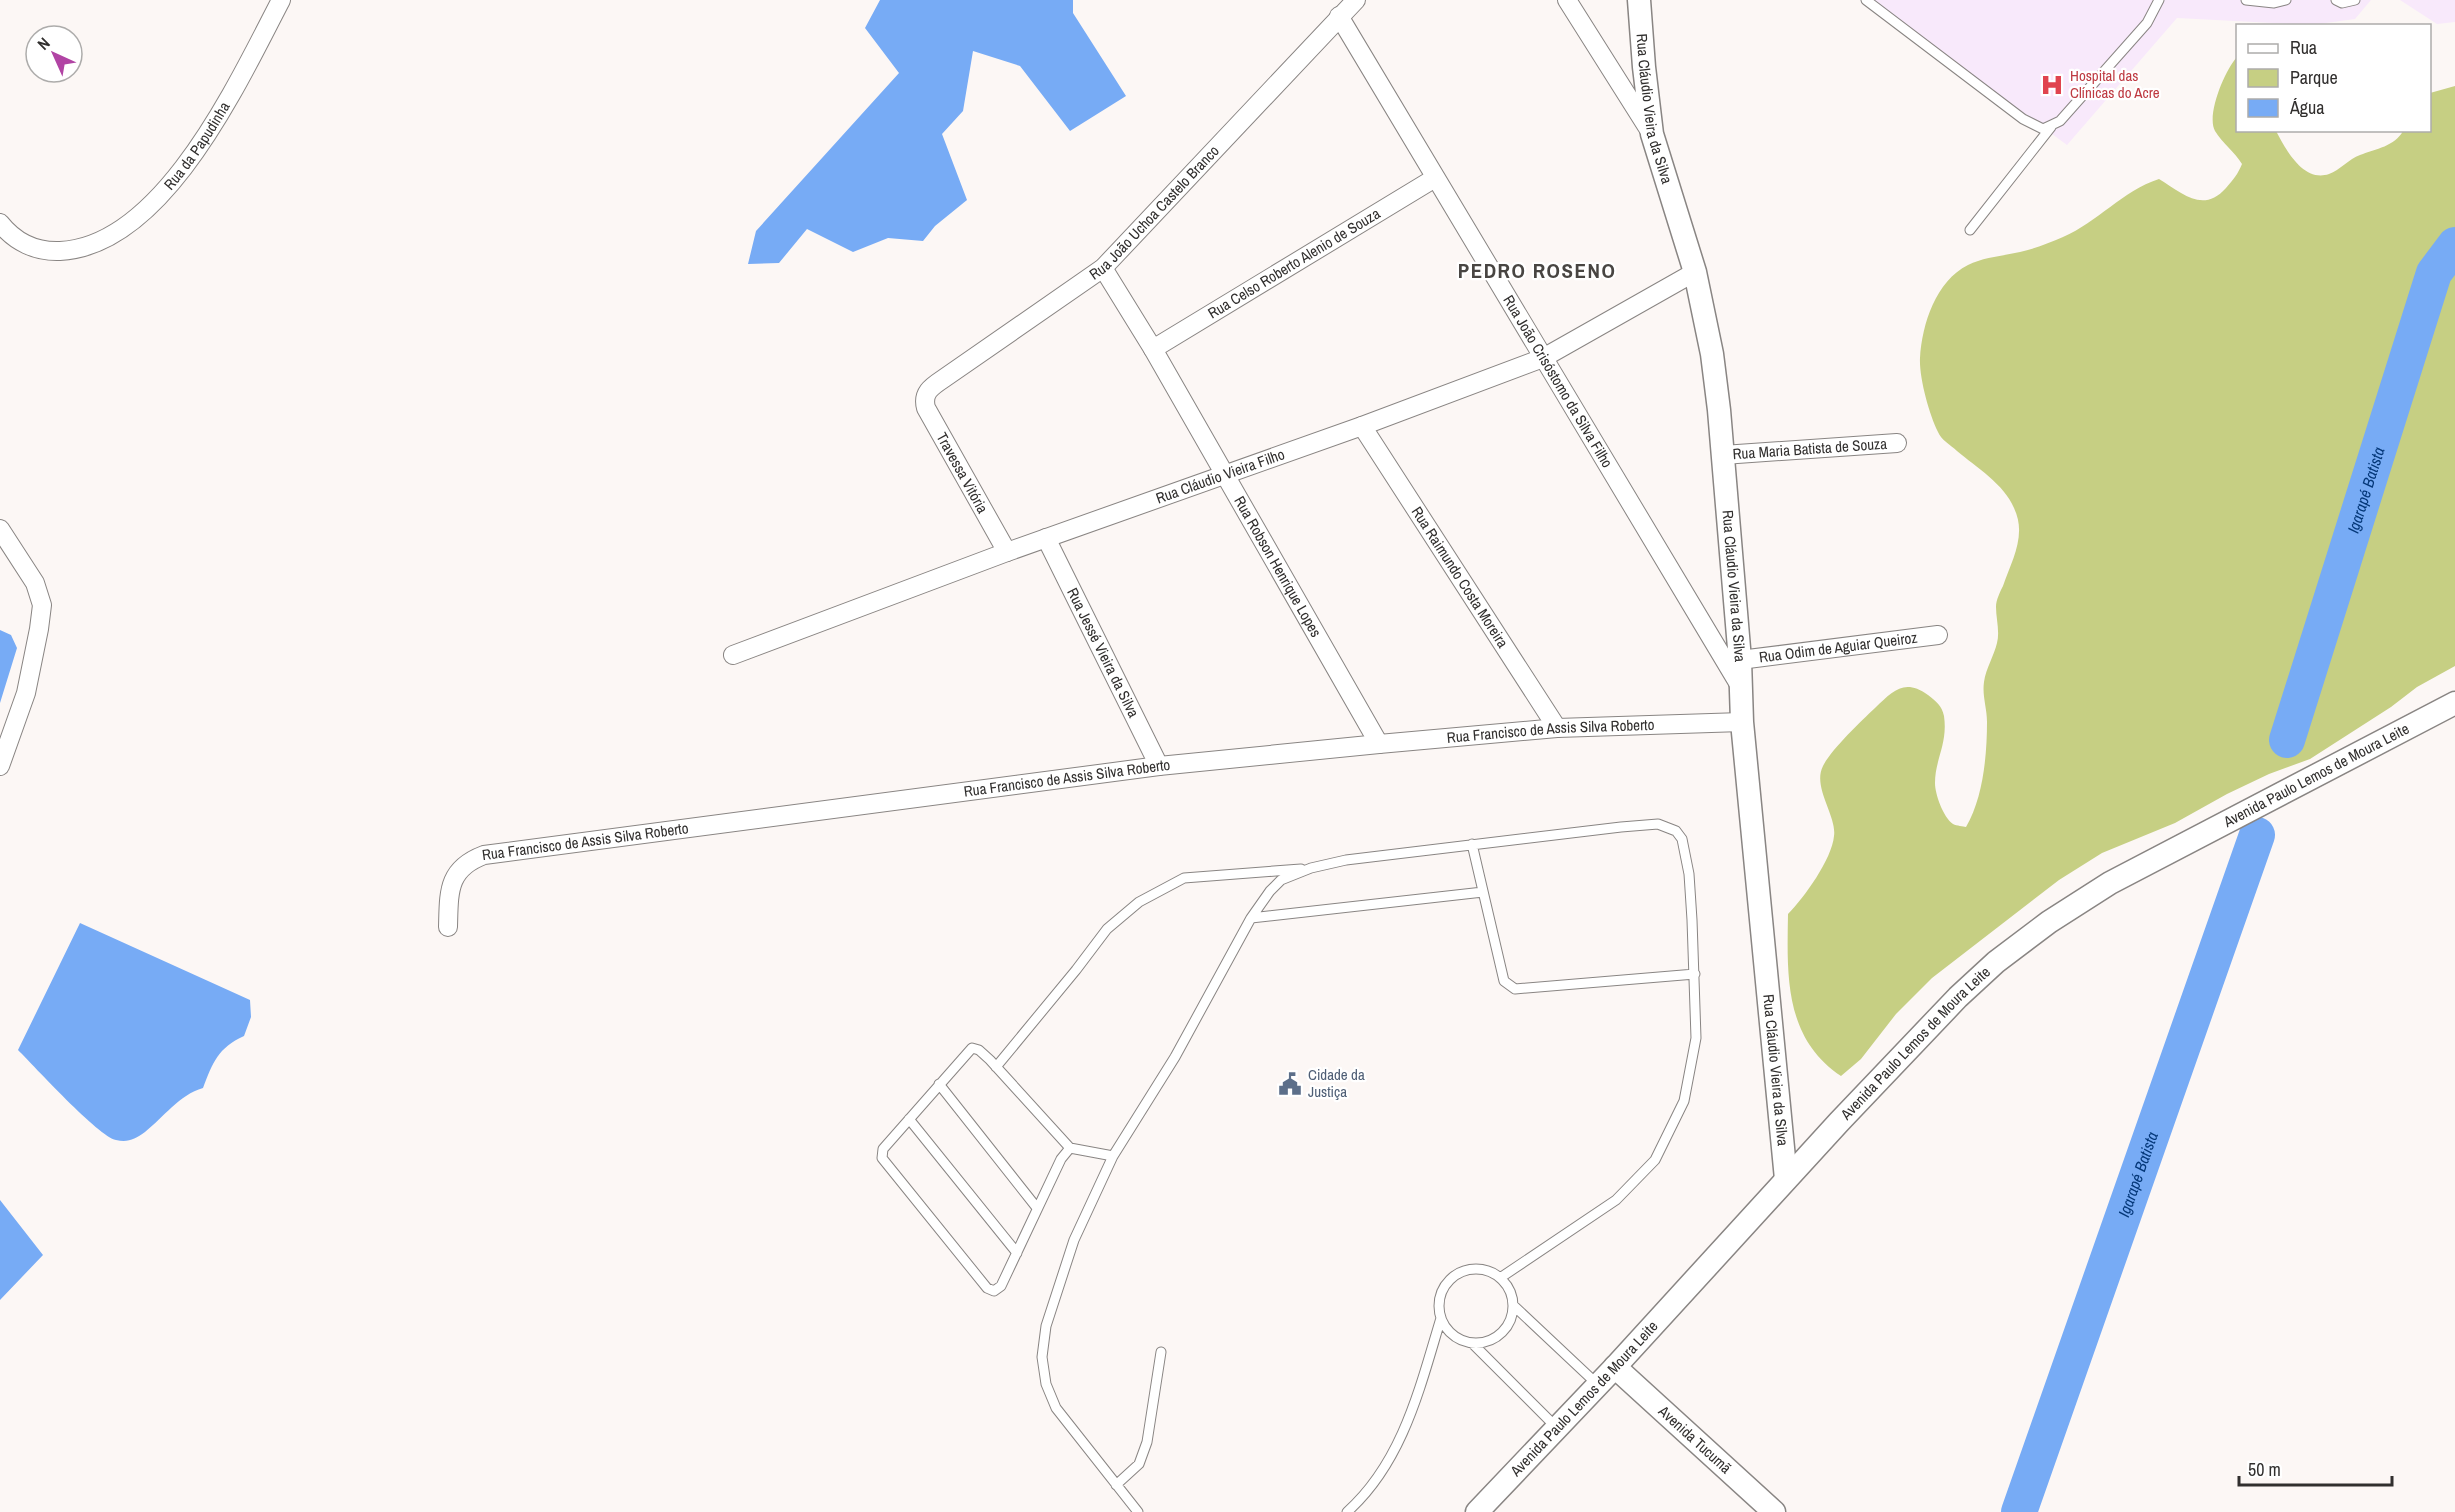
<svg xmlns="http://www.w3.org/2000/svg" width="2455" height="1512" viewBox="0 0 2455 1512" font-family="'Archivo Narrow',sans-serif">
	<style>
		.medical { fill: #f8e9fb }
		.green { fill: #c6cf83 }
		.water { fill: #77abf5 }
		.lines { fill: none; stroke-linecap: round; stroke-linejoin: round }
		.river { stroke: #77abf5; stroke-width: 36 }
		.service-casing { stroke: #898583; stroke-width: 11 }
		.minor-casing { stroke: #898583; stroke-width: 20 }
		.tertiary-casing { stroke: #898583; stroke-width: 25 }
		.service { stroke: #fff; stroke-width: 9 }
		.minor { stroke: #fff; stroke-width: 18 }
		.tertiary { stroke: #fff; stroke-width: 22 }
		.labels { text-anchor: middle; stroke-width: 4.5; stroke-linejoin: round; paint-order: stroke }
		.health-label { font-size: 15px; fill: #be3a42; stroke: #fff; text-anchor: start }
		.street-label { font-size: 15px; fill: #312f2e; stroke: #fff }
		.service-label { font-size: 15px; fill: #4e5e75; stroke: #fff; text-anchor: start }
		.water-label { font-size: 16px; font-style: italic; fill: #053879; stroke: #fff }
		.district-label { font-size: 21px; font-weight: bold; letter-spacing: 1.5px; fill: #484542; stroke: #fff }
	</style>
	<rect width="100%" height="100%" fill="#fcf7f5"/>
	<!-- medical -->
	<path class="medical" d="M1870 0H2371L2355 19 2311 25 2177 18 2067 145Z
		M2400 0H2455V22L2437 24Z"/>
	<!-- green -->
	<path class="green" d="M2237 57 2238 130 2276 131C2285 148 2303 183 2329 174 2340 170 2349 159 2360 155 2376 149 2395 146 2403 131L2430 130V93L2455 86V666L2417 687 2391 707 2310 759 2269 774 2227 794 2175 823 2102 853 2059 880 1932 978 1896 1014 1861 1059 1841 1076C1784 1038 1787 975 1788 914 1804 898 1832 859 1834 836 1837 816 1812 787 1823 766 1831 750 1861 721 1875 708 1893 691 1904 678 1928 695 1936 701 1942 706 1944 716 1948 744 1935 759 1935 783 1935 794 1943 817 1953 824 1957 826 1963 826 1966 827 1983 798 1987 756 1987 722 1987 708 1982 696 1984 682 1986 668 1994 656 1997 643 2000 631 1996 619 1996 607 1996 600 2000 592 2003 586 2012 560 2027 535 2014 508 2004 484 1976 467 1957 451 1951 445 1941 440 1938 432 1929 414 1919 377 1920 358 1922 324 1936 281 1968 265 1984 257 2003 256 2020 252 2034 249 2049 243 2063 237 2098 222 2122 191 2159 179 2182 193 2203 214 2226 188 2233 180 2238 174 2242 164 2235 152 2222 143 2215 131 2206 115 2225 70 2237 57Z"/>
	<!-- water -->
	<path class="water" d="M880 0H1073V13L1126 96 1070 131 1020 66 973 51 963 111 942 134 967 200 935 226 923 241 888 238 853 252 807 229 779 263 748 264 756 231 899 73 865 28Z
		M0 630 11 635 17 648 0 703Z
		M80 923 250 1000 251 1017 244 1036C218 1048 213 1062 203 1088 179 1095 164 1117 145 1132 135 1139 128 1143 116 1140 99 1137 34 1066 18 1050Z
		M0 1200 43 1255 0 1300Z"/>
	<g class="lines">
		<!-- river -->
		<g class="river">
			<path id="s1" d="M2287 740 2434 273 2455 245"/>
			<path id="s2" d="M2019 1512 2257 835"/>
		</g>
		<!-- service casing -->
		<g class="service-casing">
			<path id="service" d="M1866 0 2023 119 2043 129 2060 121 2147 23 2159 0
				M2246 0 2274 3 2286 0
				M2336 0 2342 3 2355 0
				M1970 230 2051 127
				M1472 844 1504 981 1515 989 1695 974
				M1251 918 1483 892
				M996 1067 1076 970 1107 929 1139 902 1184 878 1301 869
				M939 1084 1037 1208
				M909 1119 1017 1253
				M1070 1148 990 1060 979 1050 972 1048 883 1149 882 1158 987 1288 994 1291 1001 1286 1061 1159 1070 1148 1113 1156
				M1439 1306a37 37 0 1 1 74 0a37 37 0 1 1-74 0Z
				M1513 1305 1597 1384
				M1472 1343 1556 1427
				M1116 1485 1139 1464 1147 1442 1161 1352
				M1138 1512 1056 1408 1046 1384 1042 1357 1046 1326 1074 1240 1113 1156 1175 1057 1251 918 1270 891 1281 880 1311 868 1346 860 1621 827 1658 824 1676 831 1682 839 1689 874 1692 920 1696 1038 1684 1101 1655 1160 1616 1200 1500 1278
				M1347 1512C1403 1462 1420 1387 1441 1318"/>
		</g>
		<!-- minor casing -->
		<g class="minor-casing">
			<g id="minor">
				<path d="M1567 0 1651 133"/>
				<path id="s3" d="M1339 16 1740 686"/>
				<path id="s4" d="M0 223C15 242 36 252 60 251 164 246 239 80 281 0"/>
				<path id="s5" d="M1103 268 1153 349 1379 744"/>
				<path id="s6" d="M1153 349 1435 178"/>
				<path id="s7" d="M1362 426 1557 728"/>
				<path id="s8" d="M1723 455 1897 443"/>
				<path d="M0 529 35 583 42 605 39 629 26 693 0 766"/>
				<path id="s9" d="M1046 538 1159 766"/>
				<path id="s10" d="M1007 552 926 408C922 393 931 387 943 379L1103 268 1356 0"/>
				<path id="s11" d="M733 655 1007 552 1362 426 1543 358 1695 272"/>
				<path id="s12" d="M1740 660 1938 635"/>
				<path id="s13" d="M448 927C449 892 447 869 484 855L1159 766 1379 744 1557 728 1742 722"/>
			</g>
		</g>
		<!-- tertiary casing -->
		<g class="tertiary-casing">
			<g id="tertiary">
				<path id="s14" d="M1639 0 1644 67 1652 134 1695 272 1712 354 1719 410 1740 660 1742 722 1786 1179"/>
				<path id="s15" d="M1615 1367 1774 1512"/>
				<path id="s16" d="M1477 1512 1615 1367 1839 1122 1958 997 1996 962 2049 922 2110 883 2455 703"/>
			</g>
		</g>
		<!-- service -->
		<use href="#service" class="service"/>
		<!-- minor -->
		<use href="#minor" class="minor"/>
		<!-- tertiary -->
		<use href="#tertiary" class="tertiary"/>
	</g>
	<!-- icons -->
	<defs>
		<g id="hospital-bare" transform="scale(1.8)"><path d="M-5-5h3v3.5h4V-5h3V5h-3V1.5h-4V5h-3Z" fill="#e0444e" stroke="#fff" stroke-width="2.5" paint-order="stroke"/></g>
		<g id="civic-bare" transform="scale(1.8)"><path d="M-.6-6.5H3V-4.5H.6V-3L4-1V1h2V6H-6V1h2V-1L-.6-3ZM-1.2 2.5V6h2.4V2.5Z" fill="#5c6f8a" stroke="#fff" stroke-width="2.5" paint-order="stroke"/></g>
	</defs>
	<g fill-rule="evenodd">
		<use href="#hospital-bare" x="2052" y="85"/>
		<use href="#civic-bare" x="1290" y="1084"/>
	</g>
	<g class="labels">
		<!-- health labels -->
		<g class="health-label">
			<text x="2070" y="81">Hospital das<tspan x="2070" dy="17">Clínicas do Acre</tspan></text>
		</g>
		<!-- street labels -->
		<g class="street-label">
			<text dy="5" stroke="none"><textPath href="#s14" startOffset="110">Rua Cláudio Vieira da Silva</textPath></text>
			<text dy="5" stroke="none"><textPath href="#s4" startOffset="248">Rua da Papudinha</textPath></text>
			<text dy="5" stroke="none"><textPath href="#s10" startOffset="472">Rua João Uchoa Castelo Branco</textPath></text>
			<text dy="5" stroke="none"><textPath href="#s6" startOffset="165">Rua Celso Roberto Alenio de Souza</textPath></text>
			<text dy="5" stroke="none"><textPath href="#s3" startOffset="426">Rua João Crisóstomo da Silva Filho</textPath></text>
			<text dy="5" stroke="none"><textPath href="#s8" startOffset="87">Rua Maria Batista de Souza</textPath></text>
			<text transform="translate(962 473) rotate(61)" y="5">Travessa Vitória</text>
			<text dy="5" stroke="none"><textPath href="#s11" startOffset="519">Rua Cláudio Vieira Filho</textPath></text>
			<text dy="5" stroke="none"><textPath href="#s5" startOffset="346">Rua Robson Henrique Lopes</textPath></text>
			<text dy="5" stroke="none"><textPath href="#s7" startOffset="180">Rua Raimundo Costa Moreira</textPath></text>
			<text dy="5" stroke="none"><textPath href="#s14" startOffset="596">Rua Cláudio Vieira da Silva</textPath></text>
			<text dy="5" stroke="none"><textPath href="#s12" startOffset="99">Rua Odim de Aguiar Queiroz</textPath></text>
			<text dy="5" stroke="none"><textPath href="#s9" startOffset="128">Rua Jessé Vieira da Silva</textPath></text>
			<text dy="5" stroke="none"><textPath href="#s13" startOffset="1162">Rua Francisco de Assis Silva Roberto</textPath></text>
			<text dy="5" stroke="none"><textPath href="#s16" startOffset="1128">Avenida Paulo Lemos de Moura Leite</textPath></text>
			<text dy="5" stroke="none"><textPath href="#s13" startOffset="676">Rua Francisco de Assis Silva Roberto</textPath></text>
			<text dy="5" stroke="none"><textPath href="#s13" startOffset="190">Rua Francisco de Assis Silva Roberto</textPath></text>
			<text dy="5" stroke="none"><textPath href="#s16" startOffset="642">Avenida Paulo Lemos de Moura Leite</textPath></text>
			<text dy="5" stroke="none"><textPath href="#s14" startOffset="1082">Rua Cláudio Vieira da Silva</textPath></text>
			<text dy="5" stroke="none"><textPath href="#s16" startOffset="156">Avenida Paulo Lemos de Moura Leite</textPath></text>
			<text dy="5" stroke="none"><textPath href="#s15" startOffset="108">Avenida Tucumã</textPath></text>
		</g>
		<!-- service labels -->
		<g class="service-label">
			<text x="1308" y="1080">Cidade da<tspan x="1308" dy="17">Justiça</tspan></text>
		</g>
		<!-- water labels -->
		<g class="water-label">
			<text dy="6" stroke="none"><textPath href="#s1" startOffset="262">Igarapé Batista</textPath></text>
			<text dy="6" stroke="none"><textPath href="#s2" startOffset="358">Igarapé Batista</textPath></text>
		</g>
		<!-- district labels -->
		<g class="district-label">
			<text x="1537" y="278">PEDRO ROSENO</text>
		</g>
	</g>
	<!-- legend -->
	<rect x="2236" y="24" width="195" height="108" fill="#ffffff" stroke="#adacab" stroke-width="1.5"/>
	<rect x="2248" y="44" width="30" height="9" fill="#ffffff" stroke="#adacab" stroke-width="1.5"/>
	<text x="2290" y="54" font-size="18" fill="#312f2e">Rua</text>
	<rect x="2248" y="69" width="30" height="18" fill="#c6cf83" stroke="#adacab" stroke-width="1.5"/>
	<text x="2290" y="84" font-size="18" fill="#312f2e">Parque</text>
	<rect x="2248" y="99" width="30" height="18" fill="#77abf5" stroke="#adacab" stroke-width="1.5"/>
	<text x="2290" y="114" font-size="18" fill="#312f2e">Água</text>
	<!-- north arrow -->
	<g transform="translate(54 54) rotate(315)"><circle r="28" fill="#ffffff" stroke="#adacab" stroke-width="1.5"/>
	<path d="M0-4.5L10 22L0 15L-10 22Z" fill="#b144a4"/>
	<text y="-9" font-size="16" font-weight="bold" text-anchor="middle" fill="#312f2e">N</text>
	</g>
	<!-- scale -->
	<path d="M2239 1476v9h153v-9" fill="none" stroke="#312f2e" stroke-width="3"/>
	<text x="2248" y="1476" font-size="18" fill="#312f2e" stroke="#ffffff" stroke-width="4.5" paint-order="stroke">50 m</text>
</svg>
